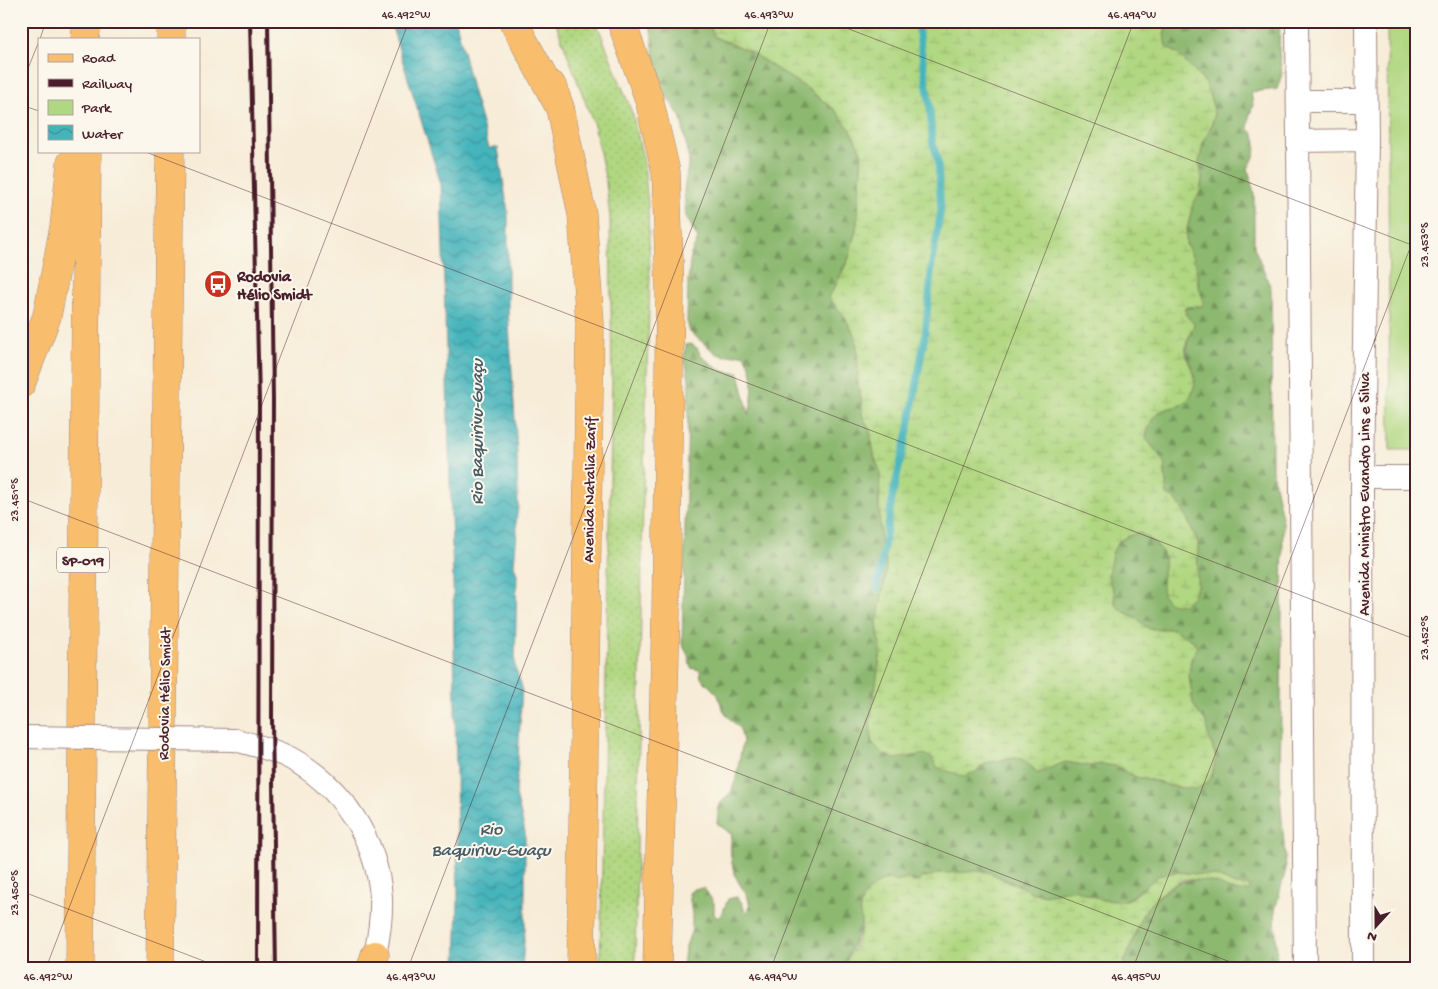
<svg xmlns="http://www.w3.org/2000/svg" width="1438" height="989" viewBox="0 0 1438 989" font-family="'Gochi Hand',sans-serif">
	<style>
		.grass { fill: url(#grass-dots); stroke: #7d7b56 }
		.forest { fill: url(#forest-firs); stroke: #6b6c4d }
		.wetland { fill: url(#wetland-marsh); stroke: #7d7b56 }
		.park { fill: #b0d781; stroke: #7d7b56 }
		.water { fill: url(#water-waves); stroke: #476a73 }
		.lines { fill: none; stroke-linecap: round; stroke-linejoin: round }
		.stream { stroke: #44b4bb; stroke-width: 7 }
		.minor-casing { stroke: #a08681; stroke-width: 24 }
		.major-casing { stroke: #a08681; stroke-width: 29 }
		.highway-casing { stroke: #a08681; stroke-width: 29 }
		.minor { stroke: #fff; stroke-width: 22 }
		.major { stroke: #f9be6d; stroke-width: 28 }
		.highway { stroke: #f9be6d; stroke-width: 28 }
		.rail { stroke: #4a1f2b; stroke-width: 4 }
		.minor-bridge-casing { stroke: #a08681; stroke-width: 24; stroke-linecap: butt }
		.minor-bridge { stroke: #fff; stroke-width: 22 }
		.ticks { fill: none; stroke: #4a1f2b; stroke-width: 1; stroke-opacity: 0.45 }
		.labels { text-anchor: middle; stroke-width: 4; stroke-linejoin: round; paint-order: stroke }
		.shield { fill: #fbf7ec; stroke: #7f6065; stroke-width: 1 }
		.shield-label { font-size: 15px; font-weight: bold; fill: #4a1f2b }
		.poi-label { font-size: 16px; font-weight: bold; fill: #4a1f2b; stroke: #fbf7ec; text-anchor: start }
		.street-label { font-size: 16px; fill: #4a1f2b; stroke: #fbf7ec }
		.water-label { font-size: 18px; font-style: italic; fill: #485b65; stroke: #fbf7ec }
		.neatline { fill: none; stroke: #4a1f2b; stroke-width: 2 }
		.ticks-label { font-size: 12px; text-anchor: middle; fill: #4a1f2b }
	</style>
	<defs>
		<pattern id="grass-dots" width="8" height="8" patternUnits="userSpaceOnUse" patternTransform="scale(1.25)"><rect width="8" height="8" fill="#b0d781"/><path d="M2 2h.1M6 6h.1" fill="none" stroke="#99b870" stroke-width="1.8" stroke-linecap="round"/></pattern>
		<pattern id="forest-firs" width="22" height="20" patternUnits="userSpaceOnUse" patternTransform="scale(1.25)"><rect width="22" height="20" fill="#8cb86f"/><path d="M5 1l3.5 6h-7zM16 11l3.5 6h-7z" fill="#74955b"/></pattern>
		<pattern id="wetland-marsh" width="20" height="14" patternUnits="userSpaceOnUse" patternTransform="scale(1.25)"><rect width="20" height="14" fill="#b0d781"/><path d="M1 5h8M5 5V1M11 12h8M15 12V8" fill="none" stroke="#99b870"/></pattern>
		<pattern id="water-waves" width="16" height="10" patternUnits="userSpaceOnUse" patternTransform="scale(1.25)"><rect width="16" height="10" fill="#44b4bb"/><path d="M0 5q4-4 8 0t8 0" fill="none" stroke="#3b9298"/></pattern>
	</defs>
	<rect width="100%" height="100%" fill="#fbf7ec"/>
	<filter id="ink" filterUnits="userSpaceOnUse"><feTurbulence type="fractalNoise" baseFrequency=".02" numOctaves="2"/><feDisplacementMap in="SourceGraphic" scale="10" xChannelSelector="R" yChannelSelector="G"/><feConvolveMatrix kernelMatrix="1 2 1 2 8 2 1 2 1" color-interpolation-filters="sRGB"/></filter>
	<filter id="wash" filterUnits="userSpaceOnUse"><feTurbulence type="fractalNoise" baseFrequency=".0096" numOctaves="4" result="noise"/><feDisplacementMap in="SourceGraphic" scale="20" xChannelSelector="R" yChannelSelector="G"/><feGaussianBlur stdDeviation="1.12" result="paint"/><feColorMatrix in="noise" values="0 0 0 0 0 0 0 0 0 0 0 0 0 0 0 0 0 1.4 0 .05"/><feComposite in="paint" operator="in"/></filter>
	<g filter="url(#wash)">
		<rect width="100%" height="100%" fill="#f7ecd7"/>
		<!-- grass -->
		<path class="grass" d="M555 21H596L633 115 644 163 648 205 650 277 643 497 635 968H600L612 384 610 217 606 182 595 128Z"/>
		<!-- forest -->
		<path class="forest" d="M650 21H707L715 37 749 51 808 89 835 110 851 130 862 154 857 225 849 258 834 289 828 297 845 317 853 332 857 346 858 384 862 403V415L870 431 875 459 880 471 879 510 881 544 886 558V574L877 623 881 652 870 722 932 758 938 768 976 772 981 766 989 762 1014 758 1023 759 1038 773 1065 762 1091 766 1101 764 1116 766 1136 777 1161 782 1169 786 1196 789 1211 778 1216 757 1208 735 1207 723 1197 711 1193 703 1189 675 1191 659 1197 648 1173 629H1149L1133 616 1124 612 1115 604 1114 592 1109 581 1108 575 1112 553 1118 542 1126 537 1139 532 1161 549 1165 559 1162 583 1164 593 1171 602 1197 586 1198 542 1182 508 1175 499 1167 495 1164 462 1146 438C1150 414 1158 411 1181 405L1195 375C1188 358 1182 349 1192 331L1185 307 1201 306 1196 264 1186 244V233L1193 204 1200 192 1202 178 1199 162 1203 143 1210 129 1214 116 1213 107 1206 84 1177 53 1166 47 1164 35 1167 21H1280L1279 51 1282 74 1277 89 1251 92 1253 105 1249 117 1248 128C1260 138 1257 156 1248 168L1254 194V247L1271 288 1272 471 1283 522 1280 795 1286 869 1275 910 1277 968H1121C1131 951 1134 931 1143 914 1148 906 1156 898 1164 892 1188 873 1211 879 1236 892L1249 886 1235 885 1215 876 1176 872 1149 884 1126 900 1115 901 1102 900 1074 889 1046 895 1033 893 1018 885 1001 878 973 871 952 874 940 873 930 877H921L919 882H913L908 878 897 882 861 920V928L842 968H683L685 949 692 929V914L689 893 694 889 704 888 714 903V914L717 918 722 914 728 899 737 897 742 903 745 913 749 910C751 897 744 892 738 881 731 868 729 850 732 835L717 823 719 805 731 792 735 782 743 741 740 729 729 718 722 708 718 695 701 678 700 670 691 668 688 655 682 644 689 379 684 357 686 345 691 344 697 348 701 356 718 369 726 372 739 373 749 415C753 396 757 369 743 354L725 356 717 354 690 332 687 321 688 281 691 254 698 239 686 216 684 191 689 159 681 118 657 81Z"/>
		<!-- wetland -->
		<path class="wetland" d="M707 21H1167L1164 35 1166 47 1177 53 1206 84 1213 107 1214 116 1210 129 1203 143 1199 162 1202 178 1200 192 1193 204 1186 233V244L1196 264 1198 284 1204 303 1202 306 1185 307 1186 315 1194 324C1191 334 1184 342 1186 353 1188 366 1199 376 1193 390 1182 420 1154 393 1146 438L1164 462 1167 495 1175 499 1182 508 1198 542 1197 586 1193 596 1183 605C1180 604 1174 604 1171 603 1151 591 1172 564 1161 550 1157 543 1145 537 1139 532L1126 537 1118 542 1112 553 1108 575 1109 581 1114 592 1115 604 1124 612 1133 616 1149 629H1173L1195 642 1197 648 1191 659 1189 675 1193 703 1197 711 1207 723 1208 735 1216 757 1211 778 1204 785 1196 789 1169 786 1161 782 1136 777 1116 766 1101 764 1091 766 1065 762 1038 773 1023 759 1014 758 989 762 981 766 976 772 963 776 938 768 932 758 924 754 895 759 882 753 872 742 870 722 881 652 877 623 886 574V558L881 544 879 510 880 471 875 459 870 431 862 415V403L858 384 857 346 853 332 845 317 828 297 834 289 849 258 857 225 862 154 851 130 835 110 808 89 749 51 715 37Z
			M973 871 988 872 1009 882 1018 885 1033 893 1046 895 1074 889 1102 900 1115 901 1127 900 1139 892 1158 876 1176 872 1215 876 1235 885 1250 886 1249 890C1237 896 1227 886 1216 883 1205 881 1192 878 1181 881 1167 886 1151 901 1143 914 1134 931 1131 951 1121 968H842C849 956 859 941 861 928 862 923 860 917 860 912 860 895 875 882 890 879L897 882 908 878 913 882H919L921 877C929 878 933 874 941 873 952 873 962 873 973 871Z"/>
		<!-- park -->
		<path class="park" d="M1387 21H1417V450H1390Z"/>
		<!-- water -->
		<path class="water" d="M390 21H456L472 89 489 148H498L508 212V309L517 452 518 508 516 520 517 532 514 565 517 575 515 666 522 687 516 795 525 832V929L522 968H456L458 900 453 580 441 184Z"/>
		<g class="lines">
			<!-- stream -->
			<path class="stream" d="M877 588 894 489 909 427 925 335 932 263 941 210 938 162 932 140 930 107 917 21"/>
		</g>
	</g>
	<g filter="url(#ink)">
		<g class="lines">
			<!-- minor casing -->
			<g class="minor-casing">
				<path id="minor" d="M1297 21 1305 968
					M1298 101H1366
					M1298 141 1367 140
					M1362 477H1417
					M235 740C254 745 273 749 290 758 341 785 377 840 381 897 382 917 379 936 375 955
					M1363 968 1362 477 1367 140 1366 21"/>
			</g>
			<!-- major casing -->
			<g class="major-casing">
				<path id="major" d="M621 21 649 99 666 172 670 291 666 614 657 968
					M552 86 560 108 582 214 590 323 581 968"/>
			</g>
			<!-- highway casing -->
			<g class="highway-casing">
				<path id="highway" d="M513 21 560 108
					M85 39 87 21
					M171 39V21
					M21 384 47 316 64 227 71 163
					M80 968 87 151
					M160 968 170 151
					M371 968 375 955"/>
			</g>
			<!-- minor -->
			<use href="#minor" class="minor"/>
			<!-- major -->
			<use href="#major" class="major"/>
			<!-- highway -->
			<use href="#highway" class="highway"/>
			<!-- rail -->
			<path class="rail" d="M250 21 259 400 258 968
				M268 21 273 399 272 721 276 968"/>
			<!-- minor-bridge casing -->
			<g class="minor-bridge-casing">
				<path id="minor-bridge" d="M21 737 235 740"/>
			</g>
			<!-- minor-bridge -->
			<use href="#minor-bridge" class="minor-bridge"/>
		</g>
	</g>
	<!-- ticks -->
	<path class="ticks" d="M828 21 1417 247M40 39 46 21M21 86 39 41M21 105 39 111M143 151 1417 640M21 498 1246 968M21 891 222 968M46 968 409 21M408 968 771 21M771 968 1134 21M1133 968 1417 230"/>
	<!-- icons -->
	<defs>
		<g id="bus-disc" transform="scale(1.4375)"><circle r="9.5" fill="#c8321e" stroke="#fbf7ec"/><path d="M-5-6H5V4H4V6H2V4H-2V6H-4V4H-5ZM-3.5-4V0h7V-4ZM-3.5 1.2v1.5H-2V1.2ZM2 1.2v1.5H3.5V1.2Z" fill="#fff"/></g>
	</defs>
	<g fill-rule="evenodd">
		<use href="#bus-disc" x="218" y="284"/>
	</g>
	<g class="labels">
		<!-- shield labels -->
		<rect class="shield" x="57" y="547.5" width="52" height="25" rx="4"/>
		<g class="shield-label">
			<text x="83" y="565">SP-019</text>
		</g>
		<!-- poi labels -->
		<g class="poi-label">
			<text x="237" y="281">Rodovia<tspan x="237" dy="18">Hélio Smidt</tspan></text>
		</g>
		<!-- street labels -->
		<g class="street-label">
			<text transform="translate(588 490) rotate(-89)" y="6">Avenida Natalia Zarif</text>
			<text transform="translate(1363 494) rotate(-90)" y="6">Avenida Ministro Evandro Lins e Silva</text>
			<text transform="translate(163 694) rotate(-89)" y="6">Rodovia Hélio Smidt</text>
		</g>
		<!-- water labels -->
		<g class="water-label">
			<text transform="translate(476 432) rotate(-90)" y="6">Rio Baquirivu-Guaçu</text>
			<text x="491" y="834">Rio<tspan x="491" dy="21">Baquirivu-Guaçu</tspan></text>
		</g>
	</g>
	<!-- margin -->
	<rect width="1438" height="989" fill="none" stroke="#fbf7ec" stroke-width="55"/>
	<!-- legend -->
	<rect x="38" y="38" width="162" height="115" fill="#fbf7ec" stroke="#b4a19f"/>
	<rect x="48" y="54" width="25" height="8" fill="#f9be6d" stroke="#b4a19f"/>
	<text x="82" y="62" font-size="15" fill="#4a1f2b">Road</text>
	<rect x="48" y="79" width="25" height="8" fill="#4a1f2b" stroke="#b4a19f"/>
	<text x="82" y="88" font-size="15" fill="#4a1f2b">Railway</text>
	<rect x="48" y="100" width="25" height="15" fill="#b0d781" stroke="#b4a19f"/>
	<text x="82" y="112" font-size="15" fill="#4a1f2b">Park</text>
	<rect x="48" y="125" width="25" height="15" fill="url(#water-waves)" stroke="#b4a19f"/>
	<text x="82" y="138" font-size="15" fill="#4a1f2b">Water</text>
	<!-- north arrow -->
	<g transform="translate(1376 926) rotate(201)" stroke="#fbf7ec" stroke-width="4" paint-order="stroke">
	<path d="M0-4L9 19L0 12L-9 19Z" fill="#4a1f2b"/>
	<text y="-8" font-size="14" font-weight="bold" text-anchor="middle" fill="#4a1f2b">N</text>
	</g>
	<rect x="28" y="28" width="1382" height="934" class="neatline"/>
	<g class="ticks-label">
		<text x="406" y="18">46.492°W</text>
		<text x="769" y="18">46.493°W</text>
		<text x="1132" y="18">46.494°W</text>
		<text transform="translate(1424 245) rotate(-90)" y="4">23.453°S</text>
		<text transform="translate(14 500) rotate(-90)" y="4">23.451°S</text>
		<text transform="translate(1424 638) rotate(-90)" y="4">23.452°S</text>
		<text transform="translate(14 893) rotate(-90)" y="4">23.450°S</text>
		<text x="48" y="980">46.492°W</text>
		<text x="411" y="980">46.493°W</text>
		<text x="773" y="980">46.494°W</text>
		<text x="1136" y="980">46.495°W</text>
	</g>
</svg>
